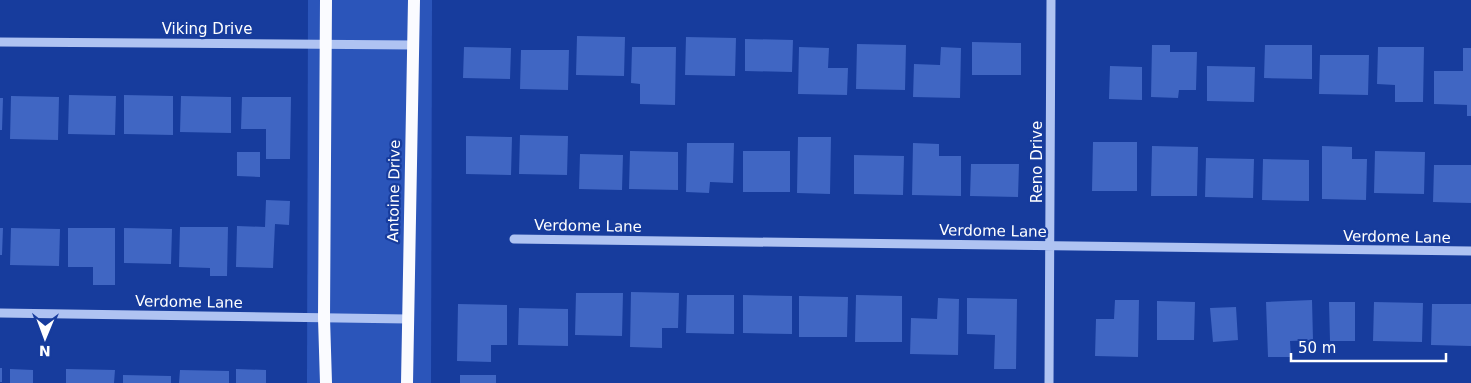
<svg xmlns="http://www.w3.org/2000/svg" width="1471" height="383" viewBox="0 0 1471 383" font-family="'DejaVu Sans',sans-serif">
	<style>
		.green { fill: #2b55ba }
		.building { fill: #4066c3 }
		.lines { fill: none; stroke-linecap: round; stroke-linejoin: round }
		.minor { stroke: #afc3f2; stroke-width: 9 }
		.major { stroke: #fafbff; stroke-width: 12 }
		.labels { text-anchor: middle; stroke-width: 4.5; stroke-linejoin: round; paint-order: stroke }
		.street-label { font-size: 15px; fill: #fff; stroke: #173c9d }
	</style>
	<rect width="100%" height="100%" fill="#173c9d"/>
	<!-- green -->
	<path class="green" d="M308 0H432L431 383H307Z"/>
	<!-- building -->
	<path class="building" d="M577 36 625 37 624 76 576 75Z
		M686 37 736 38 735 76 685 75Z
		M745 39 793 40 792 72 745 71Z
		M972 42 1021 43V75H972Z
		M857 44 906 45 905 90 856 89Z
		M1152 45H1170V52H1197L1196 90H1179L1178 98 1151 97Z
		M1265 45H1312V79L1264 78Z
		M464 47 511 48 510 79 463 78Z
		M632 47H676L675 105 640 104V84L631 83Z
		M799 47 829 48 828 68H848L847 95 798 94Z
		M941 47 961 48 960 98 913 97 914 64 940 65Z
		M1378 47H1424L1423 102H1395V85L1377 84Z
		M1463 48H1471V116H1467V105L1434 104V71H1463Z
		M521 50H569L568 90 520 89Z
		M1320 55H1369L1368 95 1319 94Z
		M1110 66 1142 67V100L1109 99Z
		M1207 66 1255 67 1254 102 1207 101Z
		M69 95 116 96 115 135 68 134Z
		M124 95 173 96V135L124 134Z
		M11 96 59 97 58 140 10 139Z
		M181 96 231 97V133L180 132Z
		M242 97H291L290 159H266V129H241Z
		M0 98H3L2 130H0Z
		M520 135 568 136 567 175 519 174Z
		M466 136 512 137 511 175 466 174Z
		M798 137H831L830 194 797 193Z
		M1093 142H1137V191H1092Z
		M687 143H734L733 183 710 182 709 193 686 192Z
		M913 143 939 144V156H961V196L912 195Z
		M1152 146 1198 147 1197 196H1151Z
		M1322 146 1352 147V159H1367L1366 200 1322 199Z
		M630 151 678 152V190L629 189Z
		M743 151H790V192H743Z
		M1375 151 1425 152 1424 194 1374 193Z
		M237 152H260V177L237 176Z
		M580 154 623 155 622 190 579 189Z
		M854 155 904 156 903 195 854 194Z
		M1206 158 1254 159 1253 198 1205 197Z
		M1263 159 1309 160V201L1262 200Z
		M971 164H1019L1018 197 970 196Z
		M1434 165H1471V203L1433 202Z
		M266 200 290 201 289 225 275 224 273 268 236 267 237 226 265 227Z
		M180 227H228L227 276H210V268L179 267Z
		M0 228H3L2 255H0Z
		M11 228 60 229 59 266 10 265Z
		M68 228H115V285H93V267H68Z
		M124 228 172 229 171 264 124 263Z
		M631 292 679 293 678 328H662V348L630 347Z
		M576 293H623L622 336 575 335Z
		M687 295H734V334L686 333Z
		M743 295 792 296V334L743 333Z
		M856 295 902 296V342H855Z
		M799 296 848 297 847 337H799Z
		M938 298 959 299 958 355 910 354 911 318 937 319Z
		M967 298 1017 299 1016 369H994L995 335 967 334Z
		M1115 300H1139L1138 357 1095 356 1096 319H1114Z
		M1312 300 1313 340 1290 341 1291 357H1268L1266 302Z
		M1157 301 1195 302 1194 340H1157Z
		M1329 302H1355V341H1330Z
		M1374 302 1423 303 1422 342 1373 341Z
		M458 304 507 305V345H491V362L457 361Z
		M1432 304H1471V346L1431 345Z
		M1236 307 1238 340 1213 342 1210 308Z
		M519 308 568 309V346L518 345Z
		M0 368H2V382H0Z
		M10 369 33 370V383H10Z
		M66 369 115 370 114 383H66Z
		M236 369 266 370V383H236Z
		M180 370 229 371V383H179Z
		M123 375 171 376V383H123Z
		M460 375H496V383H460Z"/>
	<g class="lines">
		<!-- minor -->
		<path class="minor" d="M0 42 413 45
			M514 239 1471 251
			M0 313 408 319
			M1049 383 1051 0"/>
		<!-- major -->
		<path class="major" d="M326 383 324 318 326 0
			M407 383 414 0"/>
	</g>
	<g class="labels">
		<!-- street labels -->
		<g class="street-label">
			<text x="207" y="34">Viking Drive</text>
			<text transform="translate(1037 162) rotate(-90)" y="5">Reno Drive</text>
			<text transform="translate(394 191) rotate(-89)" y="5">Antoine Drive</text>
			<text transform="translate(588 226) rotate(1)" y="5">Verdome Lane</text>
			<text transform="translate(993 231) rotate(1)" y="5">Verdome Lane</text>
			<text transform="translate(1397 237) rotate(1)" y="5">Verdome Lane</text>
			<text transform="translate(189 302) rotate(1)" y="5">Verdome Lane</text>
		</g>
	</g>
	<!-- north arrow -->
	<g transform="translate(45 338) rotate(181)" stroke="#173c9d" stroke-width="4" paint-order="stroke">
	<path d="M0-4L9 19L0 12L-9 19Z" fill="#ffffff"/>
	<text y="-8" font-size="14" font-weight="bold" text-anchor="middle" fill="#ffffff">N</text>
	</g>
	<!-- scale -->
	<path d="M1291 353v8h155v-8" fill="none" stroke="#ffffff" stroke-width="2.5"/>
	<text x="1298" y="353" font-size="15" fill="#ffffff" stroke="#173c9d" stroke-width="4" paint-order="stroke">50 m</text>
</svg>
